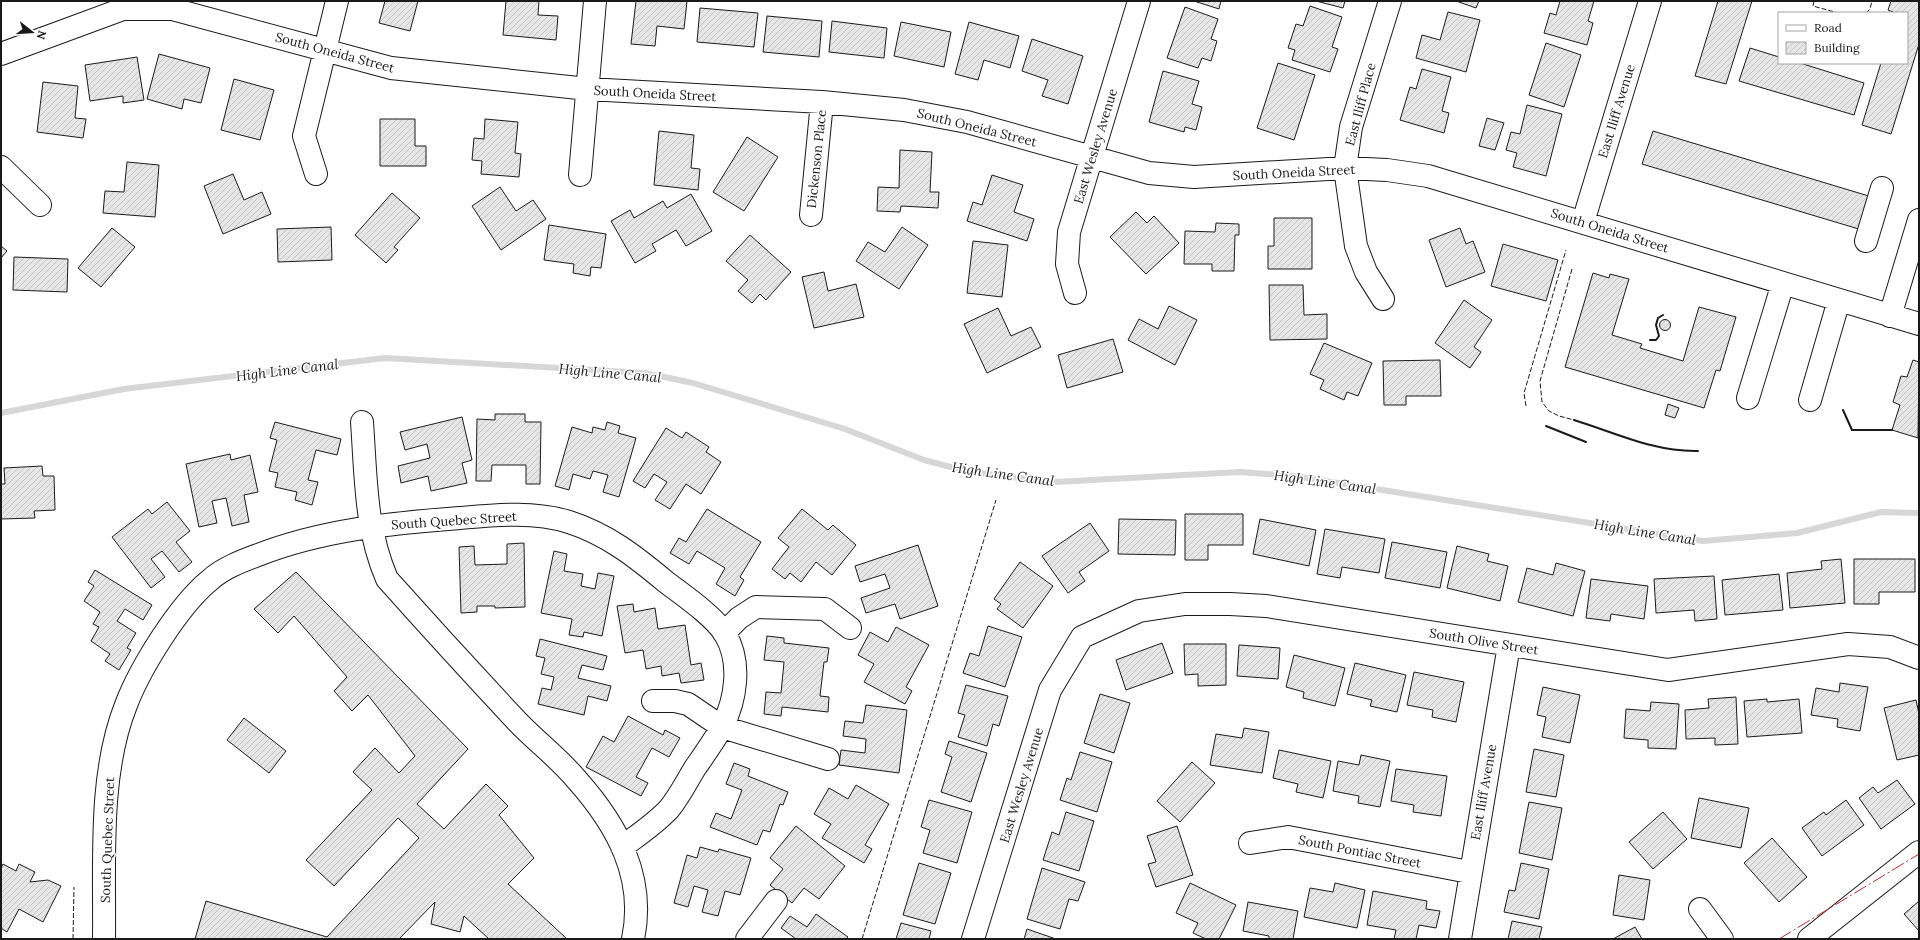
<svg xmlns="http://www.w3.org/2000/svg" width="1920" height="940" viewBox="0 0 1920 940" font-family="Lora,serif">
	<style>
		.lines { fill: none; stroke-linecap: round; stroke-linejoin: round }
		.stream { stroke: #d7d7d7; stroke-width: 6 }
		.building { fill: url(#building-hatch); stroke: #1a1a1a }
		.minor-casing { stroke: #1a1a1a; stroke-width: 24 }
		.minor { stroke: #fff; stroke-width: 22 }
		.fence { stroke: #1a1a1a; stroke-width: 1; stroke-dasharray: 5 2; stroke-linecap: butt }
		.wall { stroke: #1a1a1a; stroke-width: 2 }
		.power { stroke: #c62828; stroke-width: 1; stroke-dasharray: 14 3 2 3; stroke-linecap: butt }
		.labels { text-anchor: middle; stroke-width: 3; stroke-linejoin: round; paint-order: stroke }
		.street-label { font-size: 13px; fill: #1a1a1a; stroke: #fff }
		.water-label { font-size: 14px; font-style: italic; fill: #1a1a1a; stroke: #fff }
	</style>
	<defs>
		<pattern id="building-hatch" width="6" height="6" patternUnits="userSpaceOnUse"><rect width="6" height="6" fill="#e6e6e6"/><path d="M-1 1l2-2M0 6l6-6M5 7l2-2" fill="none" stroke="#c5c5c5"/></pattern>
	</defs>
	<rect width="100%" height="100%" fill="#fff"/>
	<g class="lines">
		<!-- stream -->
		<path class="stream" d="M1 413 124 389 385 358 645 373 693 383 845 429 924 460 970 472 1055 482 1240 472 1294 476 1703 541 1797 533 1881 512 1919 513"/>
	</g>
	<!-- building -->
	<path class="building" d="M385 1H418L410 31 379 23Z
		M506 1H539L538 15 558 16 556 40 503 35Z
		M636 1H687L684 29 657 26 655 46 631 44Z
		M1194 1H1221L1219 9Z
		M1316 1H1345L1343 8Z
		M1456 1H1479L1476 8Z
		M1560 1H1594L1588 21 1593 23 1587 45 1544 33 1550 13 1556 15Z
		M1718 1H1752L1726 84 1695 76Z
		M1891 1H1919V44L1891 134 1862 125 1881 63H1907V13H1895L1888 10Z
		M1310 6 1342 17 1332 47 1338 49 1330 72 1292 60 1295 50 1288 48 1296 24 1303 26Z
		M1185 7 1218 19 1211 39 1217 41 1211 61 1202 58 1198 68 1167 58Z
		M700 8 758 13 754 47 697 42Z
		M1448 12 1480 20 1466 72 1416 58 1422 35 1440 40Z
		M767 16 822 21 819 57 763 52Z
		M832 21 887 28 884 58 829 52Z
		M901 22 951 32 944 67 894 56Z
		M969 22 1019 36 1010 68 984 60 978 80 955 74Z
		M1032 39 1083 56 1068 104 1042 96 1048 80 1022 71Z
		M1546 43 1581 55 1564 107 1529 95Z
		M1750 48 1779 57V63H1800L1864 83 1854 115 1739 81Z
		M159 54 210 68 201 103 184 99 182 109 147 99Z
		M137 57 144 100 123 103V96L90 101 85 65Z
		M1278 63 1315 75 1294 140 1257 128Z
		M1422 69 1451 77 1442 111 1449 113 1444 133 1400 120 1410 87 1416 89Z
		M1163 71 1199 81 1192 104 1202 107 1196 130 1185 127 1184 132 1149 122Z
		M234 79 274 90 260 140 221 130Z
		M43 82 78 86 75 118 86 119 83 138 37 132Z
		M1527 105 1562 114 1546 176 1513 167 1517 153 1506 150 1511 132 1520 134Z
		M1487 118 1504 123 1495 150 1479 146Z
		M380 119H415V146H426V166H380Z
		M485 119 518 122 515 153 521 154 519 177 481 174 482 161 472 160 474 138 484 139Z
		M659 131 694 135 691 168 700 169 698 190 654 185Z
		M1653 131 1872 197 1862 230 1642 164Z
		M747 137 778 157 744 211 713 192Z
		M900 150 932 152 930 192H939L938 208 901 206 900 212 877 211 878 187 899 188Z
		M127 162 159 165 155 217 103 213 105 191 124 192Z
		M233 174 244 200 262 192 271 214 223 234 204 186Z
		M992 175 1023 185 1014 212 1034 219 1027 241 967 221 973 202 982 205Z
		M500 187 516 211 533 200 546 219 501 250 472 206Z
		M392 193 420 218 394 247 398 250 386 263 355 235Z
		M691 194 712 231 686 246 676 230 652 244 656 251 635 263 611 221 630 210 634 218 663 201 667 208Z
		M1136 212 1147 223 1154 216 1179 243 1146 274 1110 237Z
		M1274 218H1312V269H1268V246H1274Z
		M1216 223 1239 224V235H1235L1234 271H1212V264H1184L1185 231 1215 232Z
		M549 225 606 234 601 268 591 267 590 276 573 273 574 264 544 260Z
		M331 227 332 260 278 262 277 229Z
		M902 227 928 245 899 289 856 261 868 242 885 252Z
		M112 228 135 247 101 287 78 268Z
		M1460 228 1466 244 1473 241 1485 272 1446 287 1429 240Z
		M750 235 791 272 766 300 760 294 752 303 738 291 748 280 726 261Z
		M973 241 1008 245 1002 297 967 293Z
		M1503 244 1558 260 1546 301 1491 286Z
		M1 246 7 251 1 258Z
		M14 257 68 259 67 292 13 290Z
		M824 272 828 291 856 284 864 317 814 328 802 277Z
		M1593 273 1609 278 1610 274 1629 279 1612 335 1642 344 1640 348 1683 361 1699 307 1736 317 1720 371 1716 370 1704 408 1565 367Z
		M1269 285H1303L1304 315 1327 314V339L1270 340Z
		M1464 300 1492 320 1474 347 1481 352 1470 368 1435 343Z
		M1169 306 1197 320 1175 365 1128 340 1139 319 1158 329Z
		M998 308 1011 336 1031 327 1041 347 987 373 964 324Z
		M1659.5 325a5.5 5.5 0 1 1 11 0a5.5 5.5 0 1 1-11 0Z
		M1113 339 1123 372 1067 388 1058 355Z
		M1324 343 1372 363 1358 396 1347 392 1344 400 1320 389 1324 380 1310 374Z
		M1440 360 1441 396H1406V405H1384L1383 361Z
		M1913 360 1919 362 1918 438 1892 430 1900 405 1893 402 1901 376 1907 377Z
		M1668 404 1679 408 1675 418 1665 415Z
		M495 414H525V422H541L540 484H526V465H492L491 481H476L477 419 495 420Z
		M462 417 472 460 462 463 467 483 431 491 428 476 401 483 398 466 430 458 427 444 405 450 400 432Z
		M275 422 341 439 337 455 316 450 308 480 318 482 312 505 295 500 297 492 275 487 278 473 269 471 277 440 270 438Z
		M607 422 620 426 618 433 636 438 619 497 603 492 608 475 593 471 590 479 573 474 569 490 555 486 572 427 592 433 593 427 605 430Z
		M666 428 682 438 686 432 709 447 706 452 721 462 701 494 686 484 670 509 655 500 667 482 654 474 645 488 633 481Z
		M230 454 231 460 250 455 258 492 244 495 249 522 232 526 226 498 212 501 217 523 199 527 186 464Z
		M42 466 43 476H54L55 510 34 511 35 518 1 519V484H5L4 468Z
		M167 502 190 531 176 542 192 562 179 572 162 551 151 559 165 577 151 588 112 537 148 509 152 514Z
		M707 509 761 542 740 577 744 580 735 596 716 584 725 568 697 551 689 564 670 553 679 538 686 542Z
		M802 509 828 530 833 525 856 545 832 575 816 562 801 582 790 573 785 579 772 569 789 547 778 538Z
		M1185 514H1243V545H1208V560H1185Z
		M1119 519 1176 520 1175 555 1118 554Z
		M1260 519 1316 530 1309 566 1253 554Z
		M1090 523 1109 551 1079 572 1085 581 1068 593 1042 556Z
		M1325 529 1385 539 1379 573 1342 567 1340 578 1317 574Z
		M1392 542 1447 552 1440 588 1385 578Z
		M524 543 525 607 495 608V606H477V612L461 613 459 547 474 546 475 565 507 564V544Z
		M918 545 938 606 900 619 895 604 866 613 861 598 890 588 885 574 860 582 855 566Z
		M1457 546 1489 554 1487 561 1508 566 1500 601 1447 588Z
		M554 551 567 554 564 571 583 574 581 586 595 589 598 573 614 576 602 636 584 632 583 637 569 635 572 619 541 613Z
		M1841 559 1845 603 1790 608 1787 573 1822 569 1821 561Z
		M1854 559H1915V592H1879V604H1854Z
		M1020 562 1053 586 1023 628 997 609 1001 604 994 599Z
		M1556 563 1585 571 1573 616 1518 602 1527 568 1553 575Z
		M95 570 152 605 143 620 125 609 117 621 136 633 127 648 131 650 119 670 105 661 110 654 91 641 99 627 93 624 100 612 84 601 94 586 88 582Z
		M296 572 468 749 417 804 444 829 486 784 508 806 499 815 534 858 508 884 567 939H489L464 916 460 932 431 924 435 902 399 939H195L206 901 327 937 419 838 398 818 334 886 306 860 372 790 353 772 375 748 399 773 415 756 368 695 352 711 334 691 347 677 294 616 278 633 254 609Z
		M1779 574 1783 610 1725 615 1722 580Z
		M1714 576 1717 619 1695 621 1694 610 1656 613 1654 579Z
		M1591 579 1648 586 1644 619 1611 614 1610 621 1586 618Z
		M633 604 634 612 655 608 658 629 685 625 691 665 701 663 704 680 681 683 679 673 662 676 661 666 646 669 643 650 625 653 617 606Z
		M988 626 1022 637 1005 687 963 673 970 653 979 656Z
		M896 627 929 645 906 687 912 691 905 704 864 682 874 664 858 655 870 632 888 642Z
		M767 636 784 638V643L829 648 827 662H824L820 696 829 697 828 712 782 707 781 716 764 714 766 692 781 693 784 662 764 660Z
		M540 639 607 656 603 670 582 665 578 678 611 686 607 701 588 696 584 715 538 704 542 688 551 690 554 677 541 674 545 658 536 656Z
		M1162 643 1173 673 1126 690 1116 660Z
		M1184 644H1226V685L1198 686V674L1185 675Z
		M1239 645 1280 648 1278 679 1237 676Z
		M1294 655 1345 668 1335 706 1303 698 1304 692 1286 687Z
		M1355 663 1406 675 1397 712 1370 706 1372 700 1347 694Z
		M1414 672 1464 682 1456 722 1432 717 1433 710 1407 705Z
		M1840 683 1868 687 1860 731 1837 727 1838 719 1811 715 1816 688 1839 692Z
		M966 685 1008 696 999 726 993 724 987 746 958 737 965 715 958 713Z
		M1543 687 1580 695 1570 743 1542 737 1546 717 1537 715Z
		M1100 694 1130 703 1114 753 1084 743Z
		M1736 697 1738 744 1715 745V738L1686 739 1685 710 1709 708 1708 699Z
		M1767 699V702L1799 699 1802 733 1747 737 1744 701Z
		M1916 700 1919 714V755L1897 760 1884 708Z
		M1651 702 1679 704 1676 749 1648 748V740L1624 738 1626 709 1650 711Z
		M866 705 907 710 899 773 839 765 841 750 865 753 866 739 843 736 845 721 863 723Z
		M628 716 663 735 665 730 680 738 669 757 652 748 636 777 648 783 641 796 586 767 603 736 614 742Z
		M244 718 286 751 269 773 227 740Z
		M1244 728 1269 732 1262 773 1210 765 1216 734 1242 738Z
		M949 741 987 753 971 802 941 792 952 757 945 754Z
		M1534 749 1564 755 1556 797 1526 792Z
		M1279 750 1331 761 1323 798 1296 792 1298 784 1273 778Z
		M1080 752 1112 762 1097 812 1060 800 1067 778 1071 780Z
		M1361 755 1390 761 1380 807 1358 803 1359 796 1333 791 1338 761 1359 765Z
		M1192 762 1215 783 1180 822 1157 801Z
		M734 763 750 769 748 776 788 792 783 805 780 804 770 832 763 830 757 845 710 827 716 813 731 819 742 790 726 784Z
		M1396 769 1447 776 1441 816 1413 812 1414 805 1391 801Z
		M1897 780 1915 804 1881 829 1859 798 1873 787 1878 793Z
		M856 785 889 804 865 845 872 849 864 863 822 838 831 824 814 814 829 788 848 799Z
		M1699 798 1749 808 1741 848 1691 838Z
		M929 800 972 812 957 863 923 853 930 830 921 827Z
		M1846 800 1864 825 1822 856 1802 828 1824 812 1826 815Z
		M1529 802 1562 808 1552 860 1519 853Z
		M1066 812 1094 821 1079 871 1043 860 1052 832 1059 835Z
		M1663 812 1687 839 1653 869 1629 842Z
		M796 826 845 866 819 899 804 888 792 903 770 885 783 869 770 858Z
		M1177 826 1193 875 1156 887 1148 864 1156 862 1147 836Z
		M1772 838 1807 877 1779 902 1744 863Z
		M700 847 718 852 719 849 751 858 740 895 725 891 718 916 702 912 708 890 694 886 688 907 674 903 687 855 697 858Z
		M919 863 951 873 935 924 903 915Z
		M1521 863 1549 869 1539 919 1504 912 1509 890 1515 891Z
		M3 864 16 871 19 864 35 872 30 882 48 880 61 886 43 922 19 909 7 932 1 928V868Z
		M1042 868 1085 882 1078 901 1069 899 1060 929 1027 919Z
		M1619 875 1650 880 1644 920 1613 915Z
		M1190 883 1236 905 1219 939H1206L1193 933 1198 923 1176 913Z
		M1335 883 1365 890 1357 928 1304 917 1310 888 1333 892Z
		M1373 891 1427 901 1426 909 1440 911 1436 928 1419 925 1416 939H1394L1396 930 1367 925Z
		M1919 901V931L1904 914Z
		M1248 902 1298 911 1293 939H1269V936L1243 931Z
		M816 914 848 937 846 939H796L781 928 790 916 807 927Z
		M1512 921 1542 927 1539 939H1508Z
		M901 923 931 931 929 939H896Z
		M1635 927 1642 939H1613Z
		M1027 929 1056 939H1024Z"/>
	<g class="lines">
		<!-- minor casing -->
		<g class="minor-casing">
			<path id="minor" d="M1 54 123 9H172L391 68 588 89 822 102 904 110 967 122 1149 173 1194 177 1345 168 1387 170 1428 176 1919 324
				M1 167 40 205
				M316 174 304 136 337 1
				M580 175 595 1
				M811 215 822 102
				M1583 222 1650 1
				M1866 241 1882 188
				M1075 293 1067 264 1069 232 1139 1
				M1383 299 1366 272 1356 246 1345 168 1351 127 1390 1
				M1890 316 1919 220
				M1748 398 1783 283
				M1810 400 1839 300
				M362 422C366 477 365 528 387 579 429 626 471 672 514 718 534 740 558 757 577 780 617 825 646 877 633 939
				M724 633 739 618 756 607 825 609 850 628
				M653 701H675L688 704 722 727 828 759
				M1250 843 1288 837 1469 872
				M1700 909 1722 939
				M104 939C105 864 98 775 126 705 140 668 179 605 210 580 223 568 242 561 258 555 322 530 392 523 460 518 495 515 534 511 569 522 607 534 636 557 666 582 683 595 714 616 725 634 742 662 736 700 722 727 714 741 704 755 695 768 687 781 679 797 669 809 655 824 638 835 622 847
				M747 939 776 901
				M973 939 1050 690 1082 637 1139 611 1185 604H1230L1266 606 1668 670 1848 644 1890 647 1919 658
				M1460 939 1509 645
				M1809 939 1919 852"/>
		</g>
		<!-- minor -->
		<use href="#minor" class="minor"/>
		<!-- fence -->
		<path class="fence" d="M1814 1 1813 6 1838 13
			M1866 13 1870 9 1872 1
			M1572 269 1540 381 1542 402 1549 411 1559 416 1574 420
			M1526 406 1524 393 1566 250
			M73 939 74 887
			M862 939 996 500"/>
		<!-- wall -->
		<path class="wall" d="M1650 340H1656L1659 336 1656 325 1658 318 1663 315
			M1843 410 1852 430H1892
			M1574 420C1616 433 1654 452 1698 451
			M1546 426 1586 442"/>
		<!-- power -->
		<path class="power" d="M1779 939 1919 854"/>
	</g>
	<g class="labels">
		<!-- street labels -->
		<g class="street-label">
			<text transform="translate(335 52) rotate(15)" y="5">South Oneida Street</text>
			<text transform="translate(655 93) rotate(3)" y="5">South Oneida Street</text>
			<text transform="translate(1360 104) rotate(-75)" y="5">East Iliff Place</text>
			<text transform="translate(1616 111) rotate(-73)" y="5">East Iliff Avenue</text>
			<text transform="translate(977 127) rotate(14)" y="5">South Oneida Street</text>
			<text transform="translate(1095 146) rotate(-73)" y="5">East Wesley Avenue</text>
			<text transform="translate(816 159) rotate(-84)" y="5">Dickenson Place</text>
			<text transform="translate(1294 172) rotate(-3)" y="5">South Oneida Street</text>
			<text transform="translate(1610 230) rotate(17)" y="5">South Oneida Street</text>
			<text transform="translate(454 520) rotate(-4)" y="5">South Quebec Street</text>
			<text transform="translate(1484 641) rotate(9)" y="5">South Olive Street</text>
			<text transform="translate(1021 785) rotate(-73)" y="5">East Wesley Avenue</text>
			<text transform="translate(1483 792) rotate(-80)" y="5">East Iliff Avenue</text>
			<text transform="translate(107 840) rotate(-88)" y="5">South Quebec Street</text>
			<text transform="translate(1360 851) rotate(11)" y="5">South Pontiac Street</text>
		</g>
		<!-- water labels -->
		<g class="water-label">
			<text transform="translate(287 370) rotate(-7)" y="5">High Line Canal</text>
			<text transform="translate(610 373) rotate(5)" y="5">High Line Canal</text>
			<text transform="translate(1003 474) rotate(8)" y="5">High Line Canal</text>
			<text transform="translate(1325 482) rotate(8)" y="5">High Line Canal</text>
			<text transform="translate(1645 532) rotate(9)" y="5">High Line Canal</text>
		</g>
	</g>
	<!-- border -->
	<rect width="1920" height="940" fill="none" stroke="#1a1a1a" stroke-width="4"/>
	<!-- legend -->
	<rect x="1778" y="12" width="130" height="52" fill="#ffffff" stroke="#a3a3a3"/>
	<rect x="1786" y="25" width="20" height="6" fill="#ffffff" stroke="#a3a3a3"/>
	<text x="1814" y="32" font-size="12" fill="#1a1a1a">Road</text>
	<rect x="1786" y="42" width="20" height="12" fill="url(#building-hatch)" stroke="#a3a3a3"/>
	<text x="1814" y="52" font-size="12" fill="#1a1a1a">Building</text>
	<!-- north arrow -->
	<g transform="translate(32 32) rotate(107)" stroke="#ffffff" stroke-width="3" paint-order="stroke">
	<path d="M0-3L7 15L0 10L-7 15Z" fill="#1a1a1a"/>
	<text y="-6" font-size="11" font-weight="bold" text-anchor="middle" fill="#1a1a1a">N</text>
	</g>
</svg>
